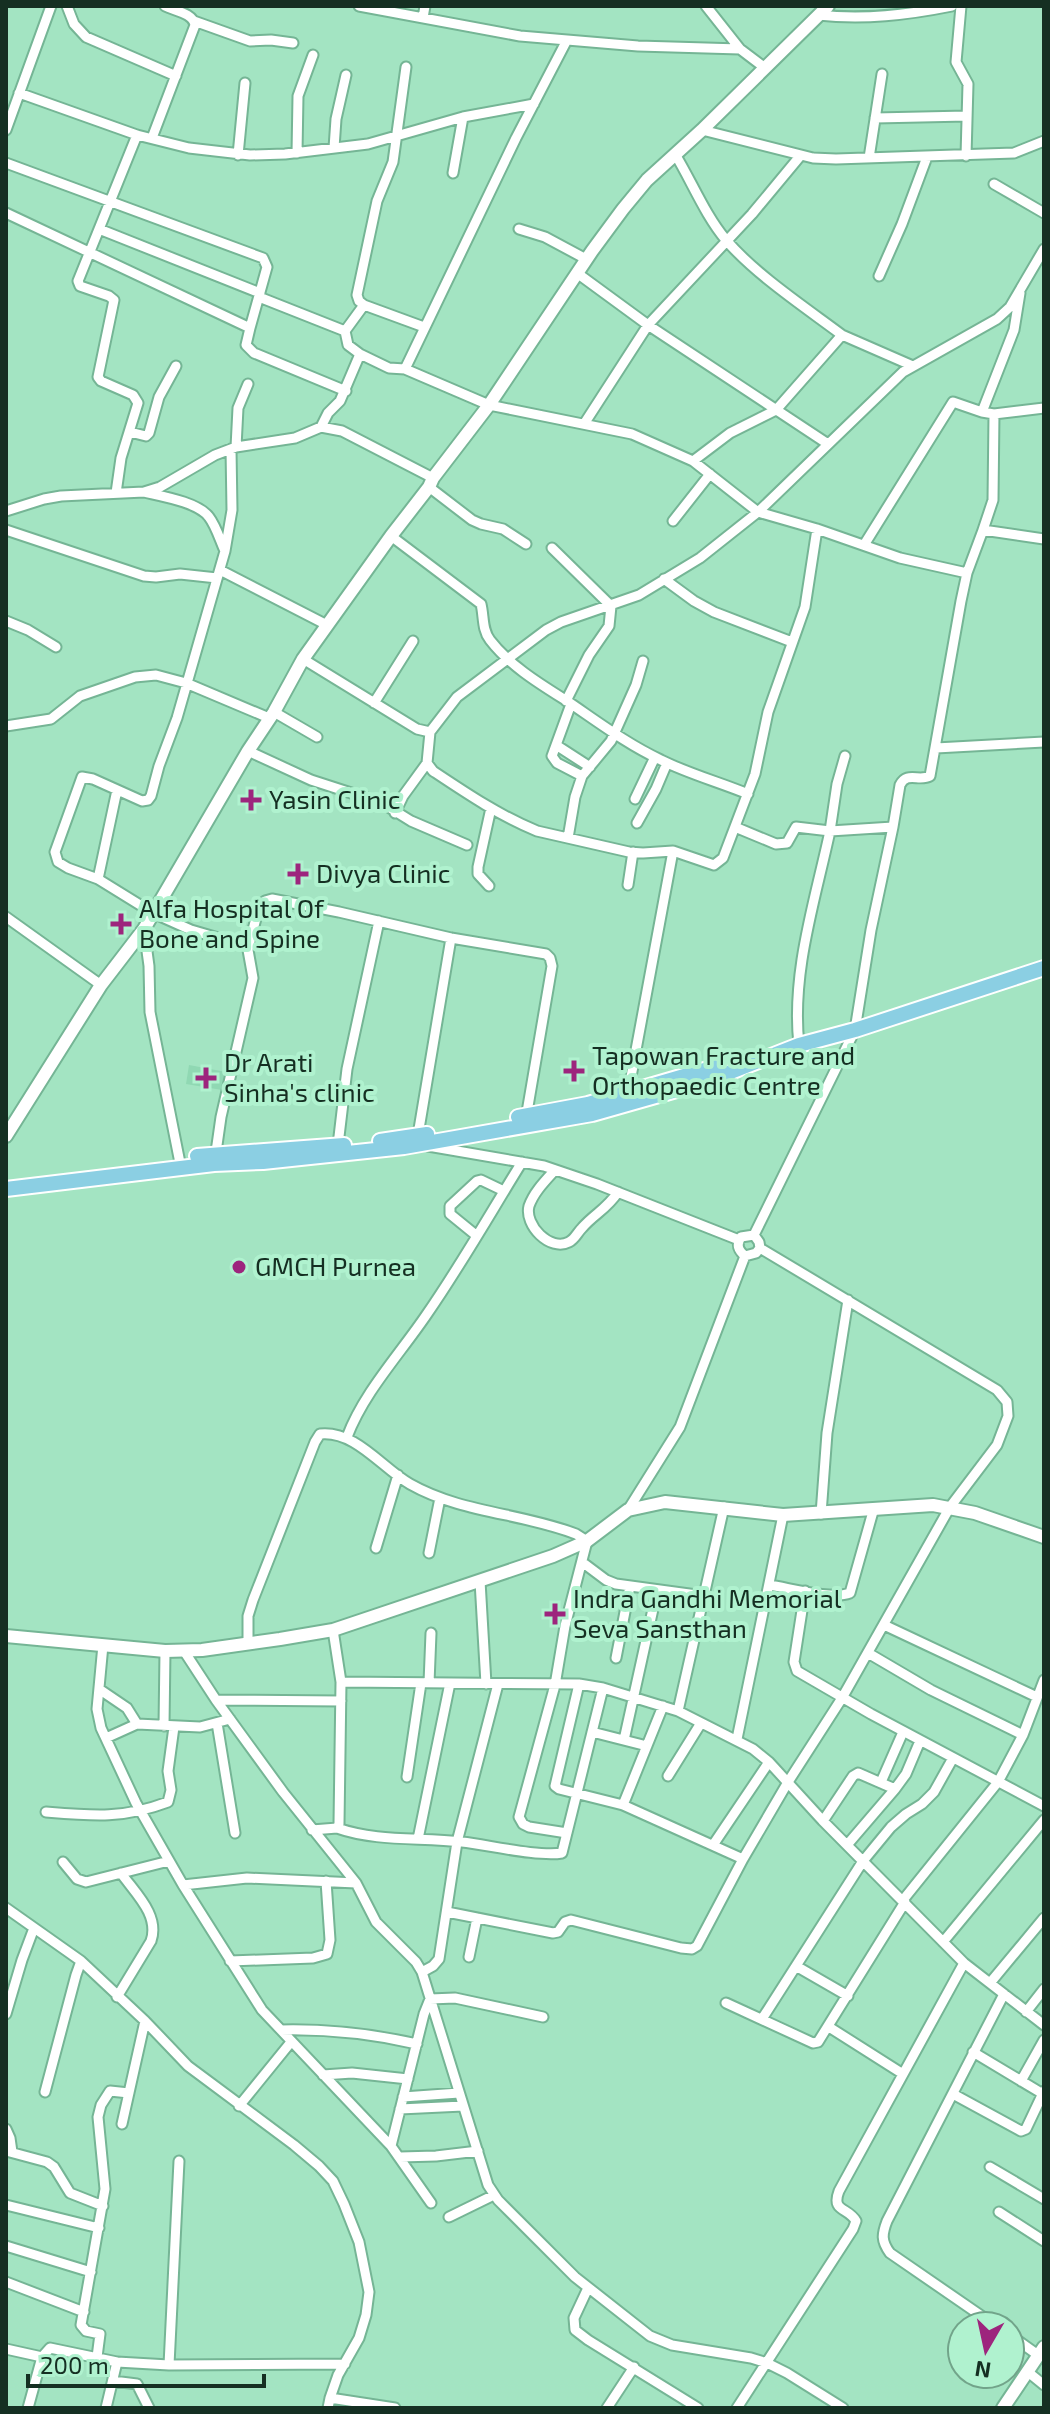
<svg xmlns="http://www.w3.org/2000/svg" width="1050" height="2414" viewBox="0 0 1050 2414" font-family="'Exo 2',sans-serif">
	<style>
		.built { fill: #90d8b3 }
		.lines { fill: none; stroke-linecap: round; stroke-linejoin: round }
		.street-casing { stroke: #75b595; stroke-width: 13 }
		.secondary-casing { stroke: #75b595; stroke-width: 16 }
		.primary-casing { stroke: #fff; stroke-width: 18 }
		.street { stroke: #fff; stroke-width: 9 }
		.secondary { stroke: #fff; stroke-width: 12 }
		.primary { stroke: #8bcfe3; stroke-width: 14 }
		.poi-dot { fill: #9d257d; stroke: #b0f2cf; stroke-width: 3 }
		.labels { text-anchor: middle; stroke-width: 8; stroke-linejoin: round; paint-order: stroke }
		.poi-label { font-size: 26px; fill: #152f22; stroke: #b0f2cf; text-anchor: start }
	</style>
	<rect width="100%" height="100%" fill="#a3e4c2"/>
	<!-- built -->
	<path class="built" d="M189 1065 226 1072 222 1090 186 1084Z"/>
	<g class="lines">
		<!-- street casing -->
		<g class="street-casing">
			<path id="street" d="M67 6 74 24 86 37 176 76
				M359 6 520 36 638 46 740 49 765 68
				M706 6 740 49
				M961 6 956 62 968 84 966 156
				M818 15C864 20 907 15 952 6
				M423 18 425 6
				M194 21 250 41 271 40 293 43
				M567 40 516 138 405 369 489 405 632 434 693 461 758 512 817 529 900 558 967 573
				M406 67 393 162 377 201 357 295 359 301 364 305 424 327
				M19 93 137 135 189 148 250 155 285 154 368 144 463 117 534 104
				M875 118 967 116
				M6 130 51 6
				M702 130 813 158 836 159 1014 153 1044 141
				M152 138 195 25C193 13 175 11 165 6
				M334 148 336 119 346 75
				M297 153 298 96 313 55
				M675 154C692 182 705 215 726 240 755 274 806 308 842 335L776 410 730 433 693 461
				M238 155 245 83
				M869 158 882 74
				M6 163 263 258 267 267 250 328
				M453 173 463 117
				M994 184 1044 213
				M6 213 250 328 246 345 254 353 346 391
				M99 229 260 293
				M519 229 545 237 586 259
				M577 273 648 325 828 444
				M879 276 902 224 927 157
				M259 297 345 331
				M842 335 913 366
				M360 354 348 345 345 331 364 305
				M994 414 1044 408
				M584 424 648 325 752 214 801 155
				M321 427 328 413 340 401 360 354 389 368 405 369
				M130 432 146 436 149 433 159 397 176 366
				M236 447 238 408 248 384
				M231 449 232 510 225 551 177 718 159 766 151 796 148 800 142 801 93 779 82 777 55 852 58 862 68 868 98 879 153 913 191 930 249 947
				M429 487 472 520 481 524 503 529 526 544
				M144 492C161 496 198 502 209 517 216 526 220 540 225 551
				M116 493 121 458 138 403 133 395 101 381 98 377 114 300 109 296 80 286 78 281 137 135
				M6 511 44 499 61 496 144 492 160 487 215 455 236 447 295 438 321 427 342 431 433 478
				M673 521 710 474
				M6 530 144 576 156 577 180 574 217 578
				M983 530 993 500 994 414 982 412 1014 330 1020 293
				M391 536 481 604C484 616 482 630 490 640 510 666 540 684 567 701 598 722 627 744 661 760 689 774 719 782 748 794
				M864 545 953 402 982 412
				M552 548 611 606 609 626 589 655 566 701
				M220 570 327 625
				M664 579 694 601 714 612 792 642
				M6 621 28 630 56 647
				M303 659 417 729 430 732 457 697 546 630 561 622 639 595 700 558 758 512 903 372 997 319 1010 307 1044 249
				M374 703 413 641
				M571 704 552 756 557 763 582 776
				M274 712 317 737
				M6 726 51 719 80 696 135 677 156 675 186 683 269 718
				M430 732 427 763 433 771C466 793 500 816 537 831L629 852 643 853 673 851 628 1093
				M556 745 590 767
				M936 748 1044 742
				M248 751 311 780 382 803 411 821 467 845
				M635 799 655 757
				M395 813 403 796 427 763
				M637 823 656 789 667 763
				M735 827 776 844 787 843 796 827 830 831 837 784 845 756
				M568 838 575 797 582 776 611 741 636 685 643 661
				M673 851 714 865 723 858 755 774 768 712 805 607 817 529
				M98 879 117 790
				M628 885 633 852
				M489 886 478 874V867L491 808
				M6 917 101 985
				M144 929 149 966 150 1012 181 1168
				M799 1045C791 973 815 901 830 831L893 827 900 785C907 771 919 782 930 776L961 601 967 573 983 530 1044 539
				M418 1135 451 938
				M338 1145 347 1069 379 921
				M428 1146 544 1166 597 1184 739 1240
				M215 1159 221 1117 253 978 248 950 250 941 259 907 265 901 272 899 339 912 451 938 546 954 550 958 552 966 526 1118
				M555 1170C545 1181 534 1192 529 1206 524 1225 550 1252 569 1242 575 1239 577 1233 582 1228 594 1214 607 1209 618 1192
				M754 1235 855 1030 871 930 893 827
				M477 1236 450 1214V1206L477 1181 481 1180 504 1191
				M347 1437C364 1392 400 1354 427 1314 461 1265 491 1212 522 1162
				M628 1510 680 1427 745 1256
				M821 1514 827 1433 848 1300
				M376 1548 398 1475
				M429 1553 440 1498
				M582 1562 606 1580 616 1584 704 1596
				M480 1581 486 1684
				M769 1585C790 1588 832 1600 850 1593L874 1508
				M805 1591 794 1662 797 1671 871 1714 1044 1806
				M884 1625 1037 1697
				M248 1644V1616L253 1600 315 1442 320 1434C355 1430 382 1468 410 1484 461 1513 522 1513 576 1534L587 1541 565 1626 555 1685 519 1817 523 1824 529 1827 567 1833
				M103 1645 97 1709 101 1728 136 1803 183 1885 262 2010 391 2146 431 2203
				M184 1651 216 1700 283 1792 356 1883 376 1922 416 1962 422 1972 488 2185 498 2200 575 2277 650 2336 672 2345 751 2358 767 2363 787 2373 843 2408
				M868 1653 931 1690 1023 1735
				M616 1658 630 1586
				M341 1682 579 1684 603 1688 678 1711 753 1749 769 1762 823 1821 964 1963 1044 2025
				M429 1683 431 1633
				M579 1684 555 1786 559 1789 623 1805 743 1859
				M99 1689 127 1708 137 1724
				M216 1700 341 1701
				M678 1711 724 1507
				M217 1723 235 1833
				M164 1726 165 1651
				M592 1732 647 1746
				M106 1738 137 1724 200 1727 230 1719
				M737 1739 783 1515
				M624 1740 657 1591
				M668 1776 701 1723
				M407 1777 421 1683
				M881 1782 903 1732
				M623 1805 663 1706
				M46 1812C93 1816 123 1819 168 1802L171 1790 168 1771 174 1727
				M823 1821 853 1776 858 1773 895 1789
				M337 1828C377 1842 420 1837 462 1842 488 1845 539 1857 562 1853L603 1688
				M312 1830 337 1828 339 1824 341 1682 333 1630
				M418 1839 450 1683
				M713 1845 769 1762
				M847 1845 895 1789 906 1774 920 1741
				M63 1862 77 1879 86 1882 169 1861
				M183 1885 247 1878 356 1883
				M903 1900 998 1782 1023 1735 1044 1680
				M6 1908 81 1961 145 2021 188 2066 294 2145 319 2166 333 2181 344 2204 359 2242 369 2292 366 2315 359 2338 338 2375 330 2398
				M447 1912 553 1933 558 1932 565 1922 571 1920 681 1948 692 1949 697 1946 743 1859 788 1782 842 1698 950 1507 997 1445 1008 1416 1007 1402 997 1390 760 1248 759 1242 754 1235 741 1237C736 1245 738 1250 745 1256L756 1253 760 1248
				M943 1942 1044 1820
				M469 1957 477 1918
				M230 1961 313 1958 327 1954 330 1940 326 1881
				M796 1966 848 1996
				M422 1972 433 1966 439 1959 457 1842 498 1684
				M990 1983 1044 1918
				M117 1997 151 1941C160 1915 135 1893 121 1873
				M726 2003 813 2043 818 2042 905 1902
				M1026 2012 1044 1989
				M6 2014 22 1960 34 1928
				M762 2019 863 1861 891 1827 906 1814 922 1804 934 1792 953 1758
				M829 2027 903 2074
				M281 2030C325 2029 373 2034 417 2044
				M973 2052 1043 2094
				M323 2075 352 2073 408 2079
				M1021 2081 1044 2040
				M45 2092 76 1975 81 1961
				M953 2094 1021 2131 1026 2129 1044 2091
				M403 2097 459 2093
				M239 2106 291 2042
				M400 2109 463 2106
				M122 2124 145 2021
				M6 2129 10 2138 12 2152
				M391 2146 424 2014 430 1999 455 1998 543 2017
				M6 2151 47 2162 54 2167 70 2193 103 2206
				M400 2157 436 2156 478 2151
				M990 2167 1044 2199
				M6 2205 99 2228
				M999 2212 1044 2241
				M449 2217 494 2195
				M6 2246 91 2272
				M6 2282 84 2312
				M588 2288 574 2318 575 2330 588 2340 698 2408
				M996 2326 890 2253C881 2241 882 2234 887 2221L1004 1994
				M1010 2335 1038 2355
				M6 2349 42 2357
				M97 2357 100 2334 86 2331 81 2325 105 2189 98 2117 101 2105 110 2091 129 2093
				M169 2365 179 2161
				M1028 2372 1044 2385
				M113 2381 137 2384 149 2408
				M28 2408 42 2357 50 2348 117 2362
				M106 2408 117 2362 169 2365 345 2364
				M328 2408 330 2398 395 2408
				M607 2408 634 2367
				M737 2408 853 2229 856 2221C848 2207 831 2212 839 2191L964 1963"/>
		</g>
		<!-- secondary casing -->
		<g class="secondary-casing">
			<path id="secondary" d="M6 1136 101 985 144 929 248 751 274 712 303 659 391 536 429 487 433 478 489 405 592 251 623 209 647 180 702 130 828 6
				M6 1636 165 1651 202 1650 280 1639 333 1630 553 1556 587 1541 628 1510 665 1502 783 1515 933 1505 975 1513 1044 1537
				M1003 2408 1044 2347"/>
		</g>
		<!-- primary casing -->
		<g class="primary-casing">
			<path id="primary" d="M518 1117 588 1104 715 1067
				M380 1141 427 1134
				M197 1156 344 1145
				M6 1189 214 1164 263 1162 404 1147 592 1114 708 1081 799 1045 855 1030 1044 968"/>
		</g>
		<!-- street -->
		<use href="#street" class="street"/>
		<!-- secondary -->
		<use href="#secondary" class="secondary"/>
		<!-- primary -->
		<use href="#primary" class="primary"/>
	</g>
	<!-- markers -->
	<g class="poi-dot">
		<path d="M247 788h8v8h8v8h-8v8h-8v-8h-8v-8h8z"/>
		<path d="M294 862h8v8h8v8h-8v8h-8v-8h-8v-8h8z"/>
		<path d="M117 912h8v8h8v8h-8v8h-8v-8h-8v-8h8z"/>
		<path d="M570 1059h8v8h8v8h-8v8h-8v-8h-8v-8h8z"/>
		<path d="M202 1066h8v8h8v8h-8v8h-8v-8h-8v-8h8z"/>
		<circle cx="239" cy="1267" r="8"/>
		<path d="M551 1602h8v8h8v8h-8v8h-8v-8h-8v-8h8z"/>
	</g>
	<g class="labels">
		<!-- poi labels -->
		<g class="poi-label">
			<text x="269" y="809">Yasin Clinic</text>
			<text x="316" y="883">Divya Clinic</text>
			<text x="139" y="918">Alfa Hospital Of<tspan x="139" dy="30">Bone and Spine</tspan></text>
			<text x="592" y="1065">Tapowan Fracture and<tspan x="592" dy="30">Orthopaedic Centre</tspan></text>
			<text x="224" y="1072">Dr Arati<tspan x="224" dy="30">Sinha's clinic</tspan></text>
			<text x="255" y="1276">GMCH Purnea</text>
			<text x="573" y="1608">Indra Gandhi Memorial<tspan x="573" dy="30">Seva Sansthan</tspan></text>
		</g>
	</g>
	<!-- border -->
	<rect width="1050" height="2414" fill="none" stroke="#152f22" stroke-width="16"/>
	<!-- north arrow -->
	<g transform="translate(986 2350) rotate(189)"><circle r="38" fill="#b0f2cf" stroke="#72a48a" stroke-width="2"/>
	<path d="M0-6L14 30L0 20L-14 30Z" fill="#9d257d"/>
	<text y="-12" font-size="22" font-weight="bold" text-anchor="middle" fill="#152f22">N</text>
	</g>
	<!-- scale -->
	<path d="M28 2374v12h236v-12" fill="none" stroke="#152f22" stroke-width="4"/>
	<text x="40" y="2374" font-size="24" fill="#152f22" stroke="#b0f2cf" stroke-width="6" paint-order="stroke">200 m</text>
</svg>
